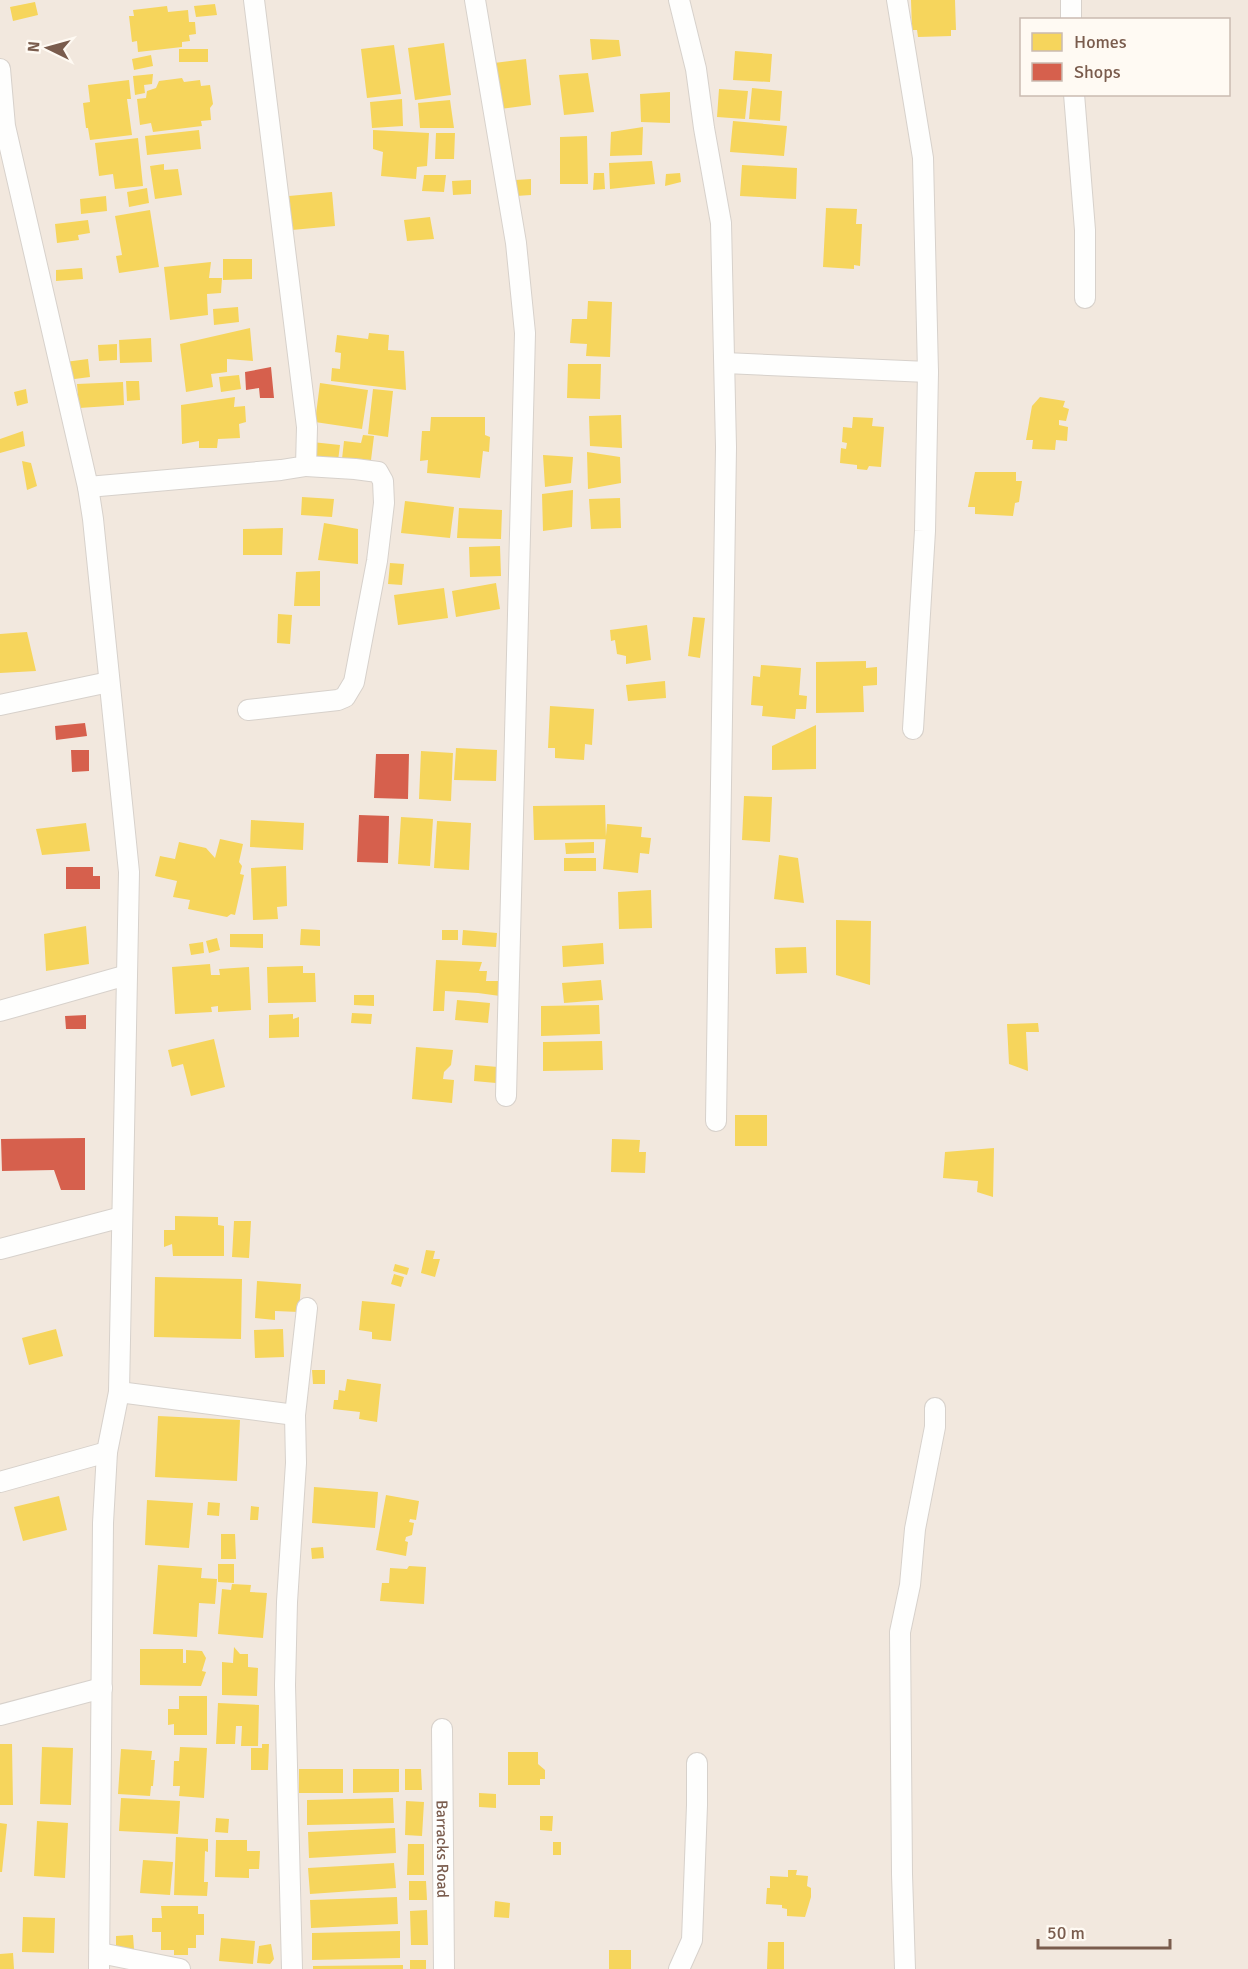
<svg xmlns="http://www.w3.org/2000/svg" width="1248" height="1969" viewBox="0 0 1248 1969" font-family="Signika,sans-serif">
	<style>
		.residential { fill: #f2e8de; fill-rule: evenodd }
		.homes { fill: #f6d55c }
		.shops { fill: #d6604d }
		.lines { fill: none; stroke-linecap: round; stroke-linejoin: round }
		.street-casing { stroke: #d7d1cb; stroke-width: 22 }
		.street { stroke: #fefefd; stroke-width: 20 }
		.labels { text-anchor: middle; stroke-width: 6; stroke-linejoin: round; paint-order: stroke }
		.street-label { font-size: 16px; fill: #7a5c4d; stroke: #fffaf3 }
	</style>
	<rect width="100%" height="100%" fill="#f9f5f0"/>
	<!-- residential -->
	<path class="residential" d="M0 0H1248V1969H0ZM1022 20H1228V94H1022Z"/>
	<!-- homes -->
	<path class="homes" d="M911 0H955L956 30H951V36L918 37 917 30H912Z
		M35 2 38 15 13 21 10 7Z
		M215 4 217 15 196 17 194 6Z
		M167 6 168 12 188 10 189 22H195L196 34 189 35 190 41 182 42V47L138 52 137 41 132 42 129 16H134L133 10Z
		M590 39 619 40 621 56 592 60Z
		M444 43 451 95 415 100 408 48Z
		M394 45 401 94 367 98 361 49Z
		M179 49H208V62H179Z
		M735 51 772 54 770 82 733 80Z
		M151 55 153 66 134 70 132 59Z
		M526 59 531 105 500 109 494 63Z
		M588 73 594 112 564 115 559 75Z
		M153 74 152 84 144 85 145 93 135 95 133 76Z
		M182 78 184 82 200 80 201 86 210 85 213 104 210 108 211 120 201 121 202 126 153 132 151 123 140 125 137 99 146 98 147 91 156 88 159 81Z
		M129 80 131 99H127L132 135 90 140 88 128H86L83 103 90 102 88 85Z
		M752 88 782 91 780 121 749 119Z
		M719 89 748 91 745 119 717 117Z
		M670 92V123L641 122 640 94Z
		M402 99 403 126 372 128 370 102Z
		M450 100 454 128H420L418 103Z
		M733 121 787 126 784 156 730 152Z
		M643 127 642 155 610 156 611 132Z
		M199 130 201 149 147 155 145 136Z
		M373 130 429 133 427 166 417 167 416 179 381 176 383 152 373 149Z
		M436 133H455L454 159H435Z
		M587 136 588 184H560V137Z
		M138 138 143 186 115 189 113 174 99 176 95 143Z
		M652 161 655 184 610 189 609 163Z
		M164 164V170L178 169 182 195 155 199 150 166Z
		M742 165 797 168 796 199 740 196Z
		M594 173H604L605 189 593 190Z
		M680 173 681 182 665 186 666 174Z
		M424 175H446L444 192 422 191Z
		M531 179V195L516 196 515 180Z
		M471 180V194L453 195 452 181Z
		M147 188 149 203 129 207 127 192Z
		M332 192 335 226 292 230 289 196Z
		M106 196 107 211 81 214 80 199Z
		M826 208 857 209 856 224H862L860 266 854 265V269L823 267Z
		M150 210 159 267 119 273 116 256 122 255 115 216Z
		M430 217 434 239 407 241 404 220Z
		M88 220 90 233 78 235 79 240 57 243 55 224Z
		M223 259H252V279L223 280Z
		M211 262 209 278H222L221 293 207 294 208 315 170 320 164 267Z
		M82 268 83 279 56 281V270Z
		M588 301 612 302 610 357 586 356 587 344 570 343 572 319H587Z
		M238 307 239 322 214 325 213 309Z
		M250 328 253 361 227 359V372L211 374 213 387 186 392 180 344Z
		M369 333 389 335 388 350 404 351 406 390 331 381 332 368 340 369 341 353 335 352 337 335 368 339Z
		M151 338 152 362 120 363 119 340Z
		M117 344V360L99 361 98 345Z
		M88 359 90 377 67 380 65 362Z
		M568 364H601L600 399 567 398Z
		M239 375 241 389 221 392 219 377Z
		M126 381H139L140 400 127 401Z
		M123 382 124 405 79 408 77 384Z
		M320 383 368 390 362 429 315 422Z
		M26 389 28 403 17 406 14 392Z
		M373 389 393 391 388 437 368 434Z
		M235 397 234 407 245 406 246 422 239 424 240 438 218 439 217 448H199V441L182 444 181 405Z
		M1040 397 1065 401 1063 407 1069 409 1066 421 1059 420V425L1068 427 1067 441 1056 440 1055 450 1032 449 1033 440H1026L1032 406Z
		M621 415 622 448 590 446 589 416Z
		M431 417H485V435L490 437 489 452 483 451 480 478 427 473 428 460 420 461 422 431H430Z
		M853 417 873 418 872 426 884 427 881 467 869 466 867 470 857 469V465L840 463 841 448 846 449 847 443 842 442 843 427 852 428Z
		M23 431 25 446 0 453V439Z
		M363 435 374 436 371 460 342 459 344 441 361 443Z
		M312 442 340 445 338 461 310 459Z
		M587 452 620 457 621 483 588 489Z
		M543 455 573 457 571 483 545 487Z
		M22 461 31 463 37 486 27 490Z
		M975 472H1016V481H1022L1019 502 1015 503 1013 516 975 514V507H968Z
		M573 490 572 527 543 531 542 494Z
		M302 497 334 499 332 517 301 515Z
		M620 498 621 528 591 529 589 499Z
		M405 501 454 507 450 538 401 533Z
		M459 508 502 510 501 539 457 538Z
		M324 523 358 529V564L318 560Z
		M283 528 282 555H243V529Z
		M500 546 501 576 470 577 469 547Z
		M390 563 404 564 402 585 388 584Z
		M320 571V606H294L296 572Z
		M496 583 500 609 456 617 452 591Z
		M444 588 448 618 398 625 394 595Z
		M278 614 292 615 290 644 277 643Z
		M693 617 705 618 700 658 688 656Z
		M647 625 651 660 626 664V656L617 654 615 640 611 641 610 630Z
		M27 632 36 671 0 673V634Z
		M866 661V668L877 667V685L863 686 864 712 816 713V662Z
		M761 665 801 668 799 695 807 696 806 709H796L795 719 762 716 763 706 751 705 753 676 760 677Z
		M665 681 666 698 628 701 626 685Z
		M550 706 594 709 592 745 585 744 584 760 555 758V748H548Z
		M816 725V769L772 770V746Z
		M456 748 497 750 496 781 454 780Z
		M421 751 453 753 451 801 419 799Z
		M744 796 772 797 770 842 742 840Z
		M605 805 606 839 534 840 533 806Z
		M401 817 433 819 430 866 398 864Z
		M251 820 304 823 303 850 250 847Z
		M437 821 471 823 469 870 434 868Z
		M86 823 90 851 42 855 36 829Z
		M607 824 642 827 641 837 651 838 649 854 640 853 638 873 603 869Z
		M220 839 243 844 239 862 242 866 240 874 244 875 235 915 231 914 227 917 188 909 190 900 173 897 177 881 155 876 160 856 175 859 179 842 206 848 215 858Z
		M594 842V853L566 854 565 843Z
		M779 855 798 858 804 903 774 899Z
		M564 858H596V871H564Z
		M286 866 287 906 277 907 278 919 253 920 251 868Z
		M651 890 652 928 619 929 618 892Z
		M836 920 871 921 870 985 836 975Z
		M86 926 89 964 46 971 44 934Z
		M301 929 320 930V946L300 945Z
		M442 930H458V940H442Z
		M463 930 497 933 496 947 462 945Z
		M230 934H263V948L230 947Z
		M217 938 220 950 209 953 206 941Z
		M203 942 204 953 191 955 189 944Z
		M603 943 604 964 563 967 562 946Z
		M806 947 807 973 776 974 775 948Z
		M436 960 482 962 479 971H487L486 981H503L500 996 478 993 445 991 444 1011H433Z
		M210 964 211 975H220L219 969 249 967 251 1010 218 1012V1006L211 1007 212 1012 175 1014 172 967Z
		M303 966V973H315L316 1002 268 1003 267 967Z
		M601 980 603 1000 564 1003 562 983Z
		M354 995H374V1006L354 1005Z
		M457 1000 490 1003 488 1023 455 1020Z
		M599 1005 600 1034 541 1036V1006Z
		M352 1013 372 1014 371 1024 351 1023Z
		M293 1014V1019L299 1017V1037L269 1038V1015Z
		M1038 1023 1039 1032H1026L1028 1071 1009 1064 1007 1024Z
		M214 1039 225 1087 191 1096 183 1064 172 1067 168 1050Z
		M602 1041 603 1070 543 1071V1042Z
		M416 1047 453 1050 451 1065 444 1072 443 1079 454 1080 452 1103 412 1099Z
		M475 1065 498 1067 496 1083 474 1081Z
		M735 1115H767V1146H735Z
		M612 1139 640 1140 639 1152H646L645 1173 611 1172Z
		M994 1148 993 1197 977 1192 978 1181 943 1178 945 1152Z
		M175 1216 218 1217V1225L224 1226V1256H173L172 1244 164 1247V1230H175Z
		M234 1221H251L249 1258 232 1257Z
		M426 1250 435 1251 433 1259H440L435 1277 421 1273Z
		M395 1264 409 1268 407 1275 393 1271Z
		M394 1274 404 1277 401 1287 391 1284Z
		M155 1277 242 1279 241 1339 154 1337Z
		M257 1281 301 1284 299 1312 275 1311V1320L255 1318Z
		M362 1301 395 1304 391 1341 372 1339V1332L359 1330Z
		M56 1329 63 1356 29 1365 22 1338Z
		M283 1329 284 1357 255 1358 254 1330Z
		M312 1370H325V1384H313Z
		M347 1379 381 1384 377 1422 359 1419 360 1412 333 1409 334 1400H338L339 1390 345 1391Z
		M158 1416 240 1420 237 1481 155 1477Z
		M314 1487 378 1492 375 1528 312 1523Z
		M386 1495 419 1501 416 1520 410 1519 409 1522 414 1523 412 1535 406 1537 405 1541 408 1542 406 1556 376 1550Z
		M59 1496 67 1530 23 1541 14 1507Z
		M147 1500 193 1503 189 1548 145 1545Z
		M208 1502 220 1503 219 1516 207 1515Z
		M251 1506 259 1507 258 1520H250Z
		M221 1534H235L236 1559H221Z
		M323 1547 324 1558 312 1559 311 1548Z
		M218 1564H234V1583L218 1582Z
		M158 1565 202 1568 201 1578 217 1579 215 1604 199 1603 197 1637 153 1634Z
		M409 1566 426 1567 424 1604 380 1601 382 1583H389L390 1568 407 1569Z
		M232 1584 251 1585 250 1592 267 1593 263 1638 218 1634 222 1589 231 1590Z
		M234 1647 240 1654H248V1667L258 1668 257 1696 222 1695V1662L233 1663Z
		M140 1649H183V1663H186V1650L202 1651 206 1658 202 1671 206 1672 201 1686 140 1685Z
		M179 1696H207V1735H174V1724L168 1725V1709H179Z
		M218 1703 259 1705 258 1746H241L242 1726H236L235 1744H216Z
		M0 1744H12L13 1805H0Z
		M262 1744H269L268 1770H251V1748H262Z
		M42 1747 73 1748 71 1805 40 1804Z
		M180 1747 207 1748 204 1798 179 1796 180 1786H173L174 1761H179Z
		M121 1749 152 1751 151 1760H155L153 1786H151L150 1796 118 1794Z
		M508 1752H538V1764L545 1770V1779H540V1785H508Z
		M299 1769H343V1793H299Z
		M353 1769H399V1792L353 1793Z
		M405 1769H421L422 1790H405Z
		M479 1793 496 1794V1808L479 1807Z
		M121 1798 180 1801 178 1834 119 1831Z
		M393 1798 394 1823 307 1825V1800Z
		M406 1801 424 1802 422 1836 405 1835Z
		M540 1816H553L552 1831 540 1830Z
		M216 1818 229 1819 228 1833 215 1832Z
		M37 1821 68 1823 65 1878 34 1876Z
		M0 1823 7 1824 2 1872H0Z
		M395 1828 396 1853 309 1858 308 1832Z
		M176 1837 208 1839V1852L205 1851 204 1882H208L207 1896 174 1895Z
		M216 1840H247V1851H260L259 1869H249V1878L215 1877Z
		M553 1842H561V1855H553Z
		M408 1844H424V1875H407Z
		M143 1860 173 1862 170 1895 140 1893Z
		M394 1863 396 1888 310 1894 308 1868Z
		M788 1870H797L796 1875 808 1876 807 1886 811 1888V1897L805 1917 787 1916V1909L782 1908V1905L766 1904 767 1888H770V1876L788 1877Z
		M409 1881H426L427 1900H409Z
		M397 1897 398 1924 311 1928 310 1900Z
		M495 1901 510 1903 509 1918 494 1917Z
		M161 1906H198V1914H204V1935H196V1948H188V1955H174V1950H161V1932H152V1918H162Z
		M427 1910 428 1945H411L410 1911Z
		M23 1917 55 1918 54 1953 22 1952Z
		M400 1931V1958L312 1960V1933Z
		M133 1935 134 1949H116V1936Z
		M221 1938 255 1941 253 1964 219 1961Z
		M768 1942H784V1969H767Z
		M271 1944 274 1959 270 1964 257 1963 259 1946Z
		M609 1950H631V1969H609Z
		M13 1953 14 1969H0V1954Z
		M410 1960H426V1969H410Z
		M403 1965V1969H313V1966Z"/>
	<!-- shops -->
	<path class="shops" d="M271 367 274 398H260L259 388 246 390 245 372Z
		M85 723 87 736 56 740 55 726Z
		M71 750H89V771L72 772Z
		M376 754H409L408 799 374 798Z
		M359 815 389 816 388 863 357 862Z
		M66 867H93V876H100V889H66Z
		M86 1015V1029H66L65 1016Z
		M85 1138V1190H61L54 1170 2 1171 1 1139Z"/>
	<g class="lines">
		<!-- street casing -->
		<g class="street-casing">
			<g id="street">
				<path d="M475 0 516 243 525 333 506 1096"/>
				<path d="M679 0 696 69 704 128 721 223 726 447 716 1121"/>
				<path d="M897 0 923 158 925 244 928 372 925 531 913 729"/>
				<path d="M1071 0V20"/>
				<path d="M0 69 5 126 88 487 93 519 129 872 119 1392 107 1452 103 1523 99 1969"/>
				<path d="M1074 94 1085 230V298"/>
				<path d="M725 363 928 372"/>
				<path d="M88 487 281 470 306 466 307 427 254 0"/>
				<path d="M0 705 109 682"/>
				<path d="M248 710 338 700 345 697 354 682 377 561 384 503 383 481 378 472 355 469 306 466"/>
				<path d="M0 1011 127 975"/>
				<path d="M0 1249 122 1217"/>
				<path d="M119 1392 295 1415"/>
				<path d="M0 1482 107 1452"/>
				<path d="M0 1715 102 1688"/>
				<path id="s1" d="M442 1729 444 1969"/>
				<path d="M100 1953 180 1969"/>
				<path d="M292 1969 285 1685 287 1602 296 1463 295 1415 307 1308"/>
				<path d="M679 1969 692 1940 697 1805V1763"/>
				<path d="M905 1969 902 1874 900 1632 910 1585 915 1529 935 1427V1408"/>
			</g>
		</g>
		<!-- street -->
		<use href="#street" class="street"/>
	</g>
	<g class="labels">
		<!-- street labels -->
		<g class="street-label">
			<text dy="6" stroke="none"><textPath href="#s1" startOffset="120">Barracks Road</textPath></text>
		</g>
	</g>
	<!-- legend -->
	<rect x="1020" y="18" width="210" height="78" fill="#fffaf3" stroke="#cabbb1" stroke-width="1.5"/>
	<rect x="1032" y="33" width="30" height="18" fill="#f6d55c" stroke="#cabbb1" stroke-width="1.5"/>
	<text x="1074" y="48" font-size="18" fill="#7a5c4d">Homes</text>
	<rect x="1032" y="63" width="30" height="18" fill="#d6604d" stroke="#cabbb1" stroke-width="1.5"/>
	<text x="1074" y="78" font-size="18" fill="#7a5c4d">Shops</text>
	<!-- north arrow -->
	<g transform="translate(48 48) rotate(275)" stroke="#fffaf3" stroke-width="4.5" paint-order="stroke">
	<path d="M0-4.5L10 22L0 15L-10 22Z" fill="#7a5c4d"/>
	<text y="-9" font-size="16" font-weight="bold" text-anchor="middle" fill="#7a5c4d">N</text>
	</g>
	<!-- scale -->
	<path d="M1038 1939v9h132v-9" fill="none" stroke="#7a5c4d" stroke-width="3"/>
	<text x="1047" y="1939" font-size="18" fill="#7a5c4d" stroke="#fffaf3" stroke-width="4.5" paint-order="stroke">50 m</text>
</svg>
